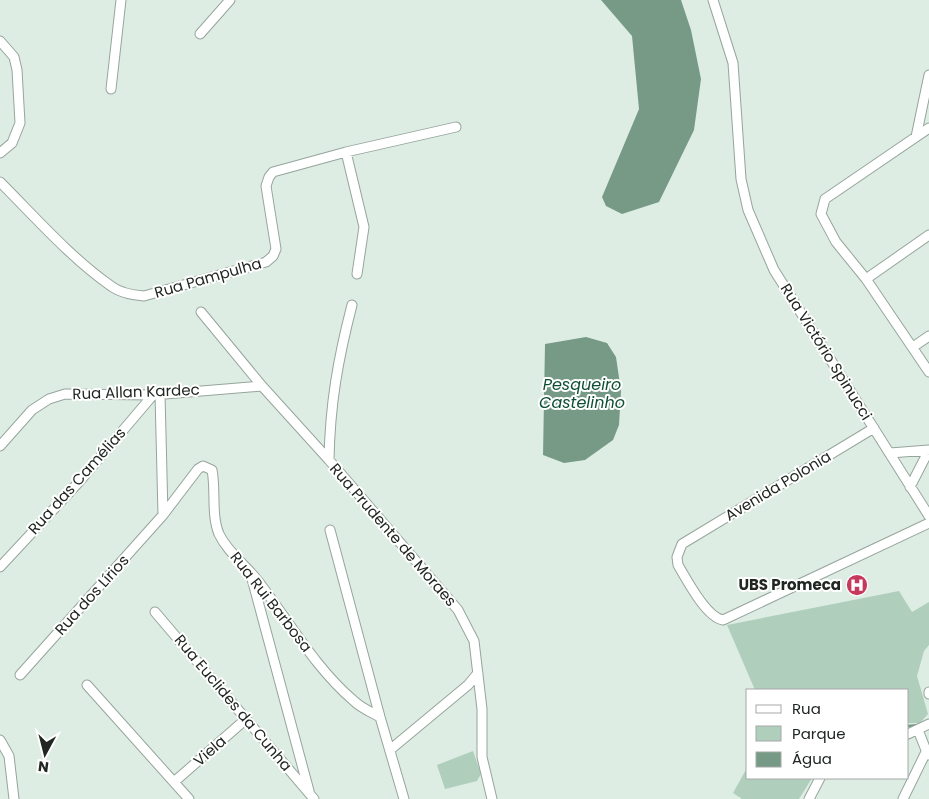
<svg xmlns="http://www.w3.org/2000/svg" width="929" height="799" viewBox="0 0 929 799" font-family="Poppins,sans-serif">
	<style>
		.green { fill: #b0cebc }
		.water { fill: #779a86 }
		.lines { fill: none; stroke-linecap: round; stroke-linejoin: round }
		.stream { stroke: #779a86; stroke-width: 2.5 }
		.minor-casing { stroke: #96a59c; stroke-width: 11 }
		.minor { stroke: #fff; stroke-width: 9 }
		.labels { text-anchor: middle; stroke-width: 4; stroke-linejoin: round; paint-order: stroke }
		.street-label { font-size: 15px; fill: #202622; stroke: #fff }
		.poi-label { font-size: 15px; font-weight: bold; fill: #202622; stroke: #fff; text-anchor: end }
		.water-label { font-size: 16px; font-style: italic; fill: #0e4f33; stroke: #fff }
	</style>
	<rect width="100%" height="100%" fill="#ddede4"/>
	<!-- green -->
	<path class="green" d="M899 591 912 612 929 602V645L924 651 917 676 928 714 920 723H908V690H755L727 625Z
		M473 751 481 774 477 781 445 789 437 765Z
		M748 766V778H812L799 799H742L733 793Z"/>
	<!-- water -->
	<path class="water" d="M601 0H681L691 30 701 79 694 130 659 202 622 214 606 206 602 197 639 109 632 36Z
		M586 337 607 343 616 357 621 391 619 425 613 440 585 460 564 463 543 455 545 344Z"/>
	<g class="lines">
		<!-- stream -->
		<path class="stream" d="M908 726 919 725"/>
		<!-- minor casing -->
		<g class="minor-casing">
			<path id="minor" d="M713 0 733 63 741 179 748 210 774 270 929 516
				M200 34 230 0
				M0 41 14 57 17 70 20 123 12 143 0 153
				M111 89 121 0
				M929 128 825 199 821 214 836 242 866 279 929 372
				M916 137 929 75
				M346 152 364 227 357 274
				M0 182C34 216 72 259 111 286 120 293 132 295 144 296L266 262 273 256 276 249 266 186 269 177 273 172 346 152 456 127
				M866 279 929 235
				M201 312 262 386 329 460 458 610 474 641 482 709V757L492 799
				M913 347 929 336
				M160 394 163 515
				M874 428 682 544 677 557 678 565C687 580 706 617 723 620L929 523
				M0 446 32 410 49 399 65 394 153 395 262 386
				M890 453 929 450
				M329 460C330 404 338 359 352 305
				M910 487 929 450
				M330 530 380 717 404 799
				M0 567 79 482 153 395
				M251 575 309 791
				M155 612 314 799
				M20 675 163 515 198 469 203 466 212 470C216 490 211 515 219 534 228 553 246 565 258 581 289 621 315 668 354 701 361 708 371 712 380 717
				M87 685 189 799
				M929 692V694
				M918 730 928 755
				M908 734 929 724
				M0 740 9 756 14 799
				M391 749 468 685 478 673
				M174 782 246 719
				M809 799 820 778
				M903 799 926 752"/>
		</g>
		<!-- minor -->
		<use href="#minor" class="minor"/>
	</g>
	<!-- icons -->
	<defs>
		<g id="hospital-disc" transform="scale(1.125)"><circle r="9.5" fill="#c7385d" stroke="#fff"/><path d="M-5-5h3v3.5h4V-5h3V5h-3V1.5h-4V5h-3Z" fill="#fff"/></g>
	</defs>
	<g fill-rule="evenodd">
		<use href="#hospital-disc" x="857" y="585"/>
	</g>
	<g class="labels">
		<!-- street labels -->
		<g class="street-label">
			<text transform="translate(208 278) rotate(-16)" y="5">Rua Pampulha</text>
			<text transform="translate(826 352) rotate(58)" y="5">Rua Victório Spinucci</text>
			<text transform="translate(136 392) rotate(-2)" y="5">Rua Allan Kardec</text>
			<text transform="translate(77 481) rotate(-48)" y="5">Rua das Camélias</text>
			<text transform="translate(778 486) rotate(-31)" y="5">Avenida Polonia</text>
			<text transform="translate(393 535) rotate(49)" y="5">Rua Prudente de Moraes</text>
			<text transform="translate(92 595) rotate(-48)" y="5">Rua dos Lírios</text>
			<text transform="translate(271 602) rotate(52)" y="5">Rua Rui Barbosa</text>
			<text transform="translate(233 703) rotate(50)" y="5">Rua Euclides da Cunha</text>
			<text transform="translate(210 751) rotate(-41)" y="5">Viela</text>
		</g>
		<!-- poi labels -->
		<g class="poi-label">
			<text x="841" y="590">UBS Promeca</text>
		</g>
		<!-- water labels -->
		<g class="water-label">
			<text x="582" y="390">Pesqueiro<tspan x="582" dy="18">Castelinho</tspan></text>
		</g>
	</g>
	<!-- legend -->
	<rect x="746" y="689" width="162" height="90" fill="#ffffff" stroke="#a6a8a7"/>
	<rect x="756" y="705" width="25" height="8" fill="#ffffff" stroke="#a6a8a7"/>
	<text x="792" y="714" font-size="15" fill="#202622">Rua</text>
	<rect x="756" y="726" width="25" height="15" fill="#b0cebc" stroke="#a6a8a7"/>
	<text x="792" y="739" font-size="15" fill="#202622">Parque</text>
	<rect x="756" y="752" width="25" height="15" fill="#779a86" stroke="#a6a8a7"/>
	<text x="792" y="764" font-size="15" fill="#202622">Água</text>
	<!-- north arrow -->
	<g transform="translate(45 754) rotate(187)" stroke="#ffffff" stroke-width="4" paint-order="stroke">
	<path d="M0-4L9 19L0 12L-9 19Z" fill="#202622"/>
	<text y="-8" font-size="14" font-weight="bold" text-anchor="middle" fill="#202622">N</text>
	</g>
</svg>
